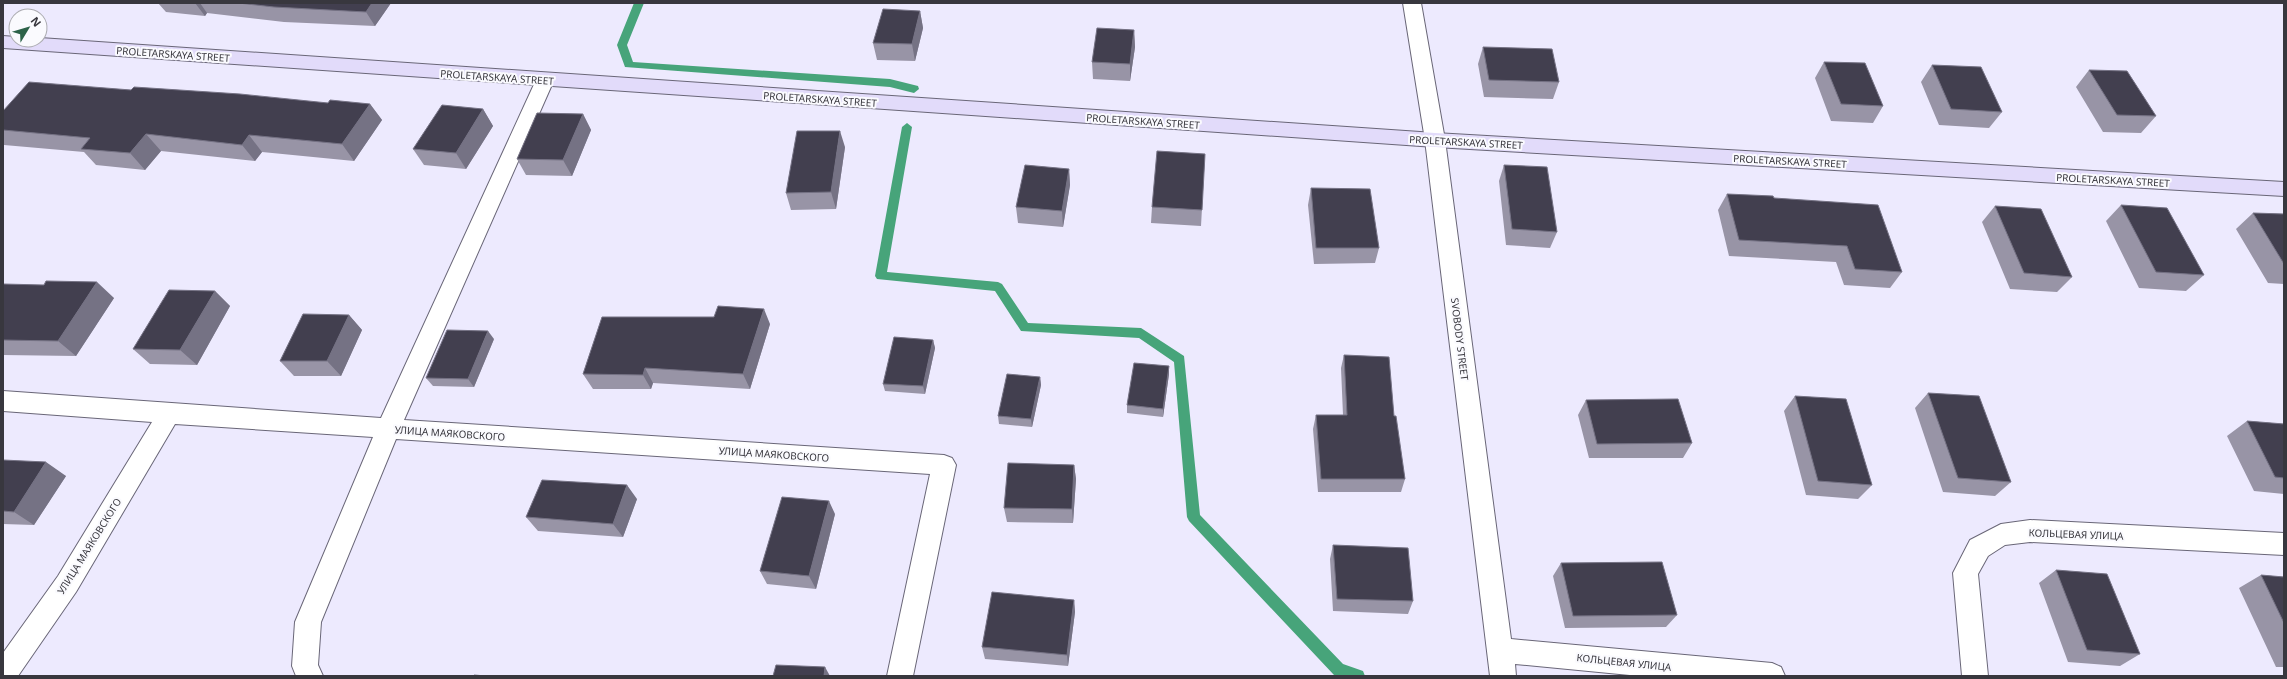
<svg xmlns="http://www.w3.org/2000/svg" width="2287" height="679" viewBox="0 0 2287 679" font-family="'Noto Sans',sans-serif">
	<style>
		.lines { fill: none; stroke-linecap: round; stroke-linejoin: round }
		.stream { fill: #47a47a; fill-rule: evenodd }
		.street-casing { stroke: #696677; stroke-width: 2 }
		.secondary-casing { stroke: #696677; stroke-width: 2 }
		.street { fill: #fff; fill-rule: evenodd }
		.secondary { fill: #e2dbfa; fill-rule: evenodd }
		.wall { fill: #9894a6 }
		.shaded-wall { fill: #757284 }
		.building { fill: #423f4f; stroke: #757284 }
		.labels { text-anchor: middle; stroke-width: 4; stroke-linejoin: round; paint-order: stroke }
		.street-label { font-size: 10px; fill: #38373e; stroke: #fafafe }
	</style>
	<rect width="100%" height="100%" fill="#edeafe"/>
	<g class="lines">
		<!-- stream -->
		<path class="stream" d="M634 3H644L627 45 633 62 890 79 918 86 919 89 914 93 890 87 625 67 617 45Z
			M907 123 912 127 887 272 998 282 1002 284 1028 323 1141 328 1184 356 1200 515 1343 664 1363 671 1365 676 1334 675 1189 521 1187 517 1174 362 1139 338 1021 331 995 291 877 279 875 276 902 127Z"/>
		<!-- street casing -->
		<g class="street-casing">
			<path id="street" d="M1403 3H1421L1445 140 1511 639 1772 663 1781 667 1785 676H1640L1515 664 1516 676H1490L1425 140Z
				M545 74 552 75 554 80 404 420 944 455 952 458 956 465 913 676H887L930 474 396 439 321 622 318 665 323 676H296L292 666 295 622 373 437 175 424 76 592 18 676H3V653L58 576 152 422 3 411V391L381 418 536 80 538 75Z
				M2030 520 2284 533V555L2030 542 2005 545 1988 556 1978 574 1988 676H1962L1953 573 1970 540 2001 524Z"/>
		</g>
		<!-- secondary casing -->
		<g class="secondary-casing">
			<path id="secondary" d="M3 36 16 37V40L40 38 1435 133 2284 182V196L1435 147 3 48Z"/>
		</g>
		<!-- street -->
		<use href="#street" class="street"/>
		<!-- secondary -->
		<use href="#secondary" class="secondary"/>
	</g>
	<!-- wall -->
	<path class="wall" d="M158 3H391L375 26 284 22 207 13 205 16 166 12Z
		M920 11 923 28 915 61 877 60 873 43Z
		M1134 30 1135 47 1130 81 1093 79 1092 62Z
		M1483 47 1559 82 1553 99 1484 97 1478 64Z
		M1824 62 1883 106 1873 123 1831 121 1815 78Z
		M1932 65 2002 112 1989 128 1939 125 1921 82Z
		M2089 70 2156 116 2141 133 2103 132 2076 87Z
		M328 103 370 104 382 120 354 161 262 152 255 161 161 151 145 170 96 165 84 152 4 145 3 144V111Z
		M483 109 493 126 466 169 424 165 413 149Z
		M583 114 591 130 572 176 526 175 517 159Z
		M845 147 836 209 791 210 786 193Z
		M1205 154 1201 226 1151 223 1152 207Z
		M1504 165 1557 232 1550 248 1506 245 1499 181Z
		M1069 169 1070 185 1063 227 1018 223 1016 207Z
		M1311 188 1379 248 1375 263 1314 264 1308 205Z
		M1727 194 1774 198 1902 272 1890 288 1844 285 1836 262 1729 256 1718 210Z
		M2121 205 2204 275 2186 291 2139 288 2106 221Z
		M1995 206 2072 277 2057 292 2010 289 1982 222Z
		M2253 213 2284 214V284L2268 283 2236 229Z
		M3 284 114 298 76 356 3 355Z
		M215 291 230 306 197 365 150 364 133 349Z
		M349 315 362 330 341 376H294L280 361Z
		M770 324 750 389 653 383 651 389H593L583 374Z
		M494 339 474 387 433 386 426 378Z
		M933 340 935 348 925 394 885 391 883 384Z
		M1344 355 1394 416 1405 479 1401 492H1318L1313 429 1316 415H1343L1341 368Z
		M1169 366V374L1163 417 1127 413V405Z
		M1040 377 1041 385 1032 427 999 424 998 416Z
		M1928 393 2011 482 1995 496 1943 492 1915 408Z
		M1795 396 1872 485 1858 499 1806 495 1784 411Z
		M1586 400 1692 443 1683 458H1589L1578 415Z
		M2247 421 2284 424V494L2254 491 2227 436Z
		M3 460 66 476 34 525 3 524Z
		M1074 465 1076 479 1073 523 1007 522 1004 508Z
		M637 499 623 537 538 531 526 517Z
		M835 514 816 589 767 584 760 571Z
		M1333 545 1413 601 1408 614 1333 611 1330 559Z
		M1561 563 1677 615 1666 627 1565 628 1553 576Z
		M2056 570 2140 654 2120 666 2068 662 2039 583Z
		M2261 575 2284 577V667H2276L2239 588Z
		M1074 600 1075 612 1068 666 985 659 982 647Z"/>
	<!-- shaded-wall -->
	<path class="shaded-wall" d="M195 3H200L207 13 205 16Z
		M372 3H391L375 26 366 12Z
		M920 11 923 28 915 61 912 44Z
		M1134 30 1135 47 1130 81V64Z
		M370 104 382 120 354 161 342 144Z
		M483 109 493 126 466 169 456 153Z
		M583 114 591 130 572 176 563 160Z
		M840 131 845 147 836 209 831 192Z
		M146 134 161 151 145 170 130 153Z
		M249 135 262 152 255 161 242 145Z
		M1069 169 1070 185 1063 227 1062 211Z
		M97 282 114 298 76 356 58 341Z
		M215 291 230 306 197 365 180 350Z
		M764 309 770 324 750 389 743 374Z
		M349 315 362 330 341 376 327 361Z
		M488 331 494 339 474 387 468 379Z
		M933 340 935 348 925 394 923 386Z
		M1169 366V374L1163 417V409Z
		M645 368 653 383 651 389 643 375Z
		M1040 377 1041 385 1032 427 1031 419Z
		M46 462 66 476 34 525 14 512Z
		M1074 465 1076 479 1073 523 1072 509Z
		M627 485 637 499 623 537 613 524Z
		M829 501 835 514 816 589 809 576Z
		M1074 600 1075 612 1068 666 1067 655Z
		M825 667 830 676H824Z"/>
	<!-- building -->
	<path class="building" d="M238 3H372L366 12 274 7Z
		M883 9 920 11 912 44 873 43Z
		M1097 28 1134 30 1130 64 1092 62Z
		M1483 47 1552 49 1559 82 1489 80Z
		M1824 62 1865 63 1883 106 1841 104Z
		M1932 65 1981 67 2002 112 1951 109Z
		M2089 70 2127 71 2156 116 2117 115Z
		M29 82 131 90 134 87 240 94 328 103 330 100 370 104 342 144 249 135 242 145 146 134 130 153 81 149 90 138 3 130V111Z
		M442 105 483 109 456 153 413 149Z
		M537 113 583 114 563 160 517 159Z
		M797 131H840L831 192 786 193Z
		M1157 151 1205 154 1202 210 1152 207Z
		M1025 165 1069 169 1062 211 1016 207Z
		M1504 165 1547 167 1557 232 1512 229Z
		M1311 188 1370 189 1379 248H1316Z
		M1727 194 1773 196 1774 198 1878 205 1902 272 1855 269 1847 246 1739 240Z
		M2121 205 2167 208 2204 275 2156 272Z
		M1995 206 2041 209 2072 277 2024 273Z
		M2253 213 2284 214V264Z
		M46 281 97 282 58 341 3 340V284L44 285Z
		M169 290 215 291 180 350 133 349Z
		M718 306 764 309 743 374 645 368 643 375 583 374 602 317H714Z
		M303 314 349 315 327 361H280Z
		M447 330 488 331 468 379 426 378Z
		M894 337 933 340 923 386 883 384Z
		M1344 355 1389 357 1394 416H1396L1405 479H1321L1316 415H1347Z
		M1134 363 1169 366 1163 409 1127 405Z
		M1007 374 1040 377 1031 419 998 416Z
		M1928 393 1979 396 2011 482 1958 478Z
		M1795 396 1846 399 1872 485 1818 481Z
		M1678 399 1692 443 1597 444 1586 400Z
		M2247 421 2284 424V478L2275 477Z
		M3 460 46 462 14 512 3 511Z
		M1008 463 1074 465 1072 509 1004 508Z
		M542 480 627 485 613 524 526 517Z
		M782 497 829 501 809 576 760 571Z
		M1333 545 1408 548 1413 601 1337 599Z
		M1662 562 1677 615 1573 616 1561 563Z
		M2056 570 2107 574 2140 654 2087 650Z
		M2261 575 2284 577V623Z
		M992 592 1074 600 1067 655 982 647Z
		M776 665 825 667 824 676H773Z
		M474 675 486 676H473Z"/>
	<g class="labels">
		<!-- street labels -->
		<g class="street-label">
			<text transform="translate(173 54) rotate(4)" y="4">PROLETARSKAYA STREET</text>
			<text transform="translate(497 77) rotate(4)" y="4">PROLETARSKAYA STREET</text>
			<text transform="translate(820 99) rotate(4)" y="4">PROLETARSKAYA STREET</text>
			<text transform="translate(1143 121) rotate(4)" y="4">PROLETARSKAYA STREET</text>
			<text transform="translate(1466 142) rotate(3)" y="4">PROLETARSKAYA STREET</text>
			<text transform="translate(1790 161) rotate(3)" y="4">PROLETARSKAYA STREET</text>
			<text transform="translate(2113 180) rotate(3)" y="4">PROLETARSKAYA STREET</text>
			<text transform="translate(1460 339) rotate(83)" y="4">SVOBODY STREET</text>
			<text transform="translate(450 433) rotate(4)" y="4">УЛИЦА МАЯКОВСКОГО</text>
			<text transform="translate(774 454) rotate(4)" y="4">УЛИЦА МАЯКОВСКОГО</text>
			<text transform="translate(2076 534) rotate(2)" y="4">КОЛЬЦЕВАЯ УЛИЦА</text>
			<text transform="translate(89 546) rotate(-58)" y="4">УЛИЦА МАЯКОВСКОГО</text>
			<text transform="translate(1624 662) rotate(6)" y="4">КОЛЬЦЕВАЯ УЛИЦА</text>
		</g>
	</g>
	<!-- border -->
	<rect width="2287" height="679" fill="none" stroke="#38373e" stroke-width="8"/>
	<!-- north arrow -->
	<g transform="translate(28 28) rotate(52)"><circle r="19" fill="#fafafe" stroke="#acacb1"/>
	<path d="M0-3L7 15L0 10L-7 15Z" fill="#2c6249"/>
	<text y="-6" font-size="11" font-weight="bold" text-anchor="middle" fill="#38373e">N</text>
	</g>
</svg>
